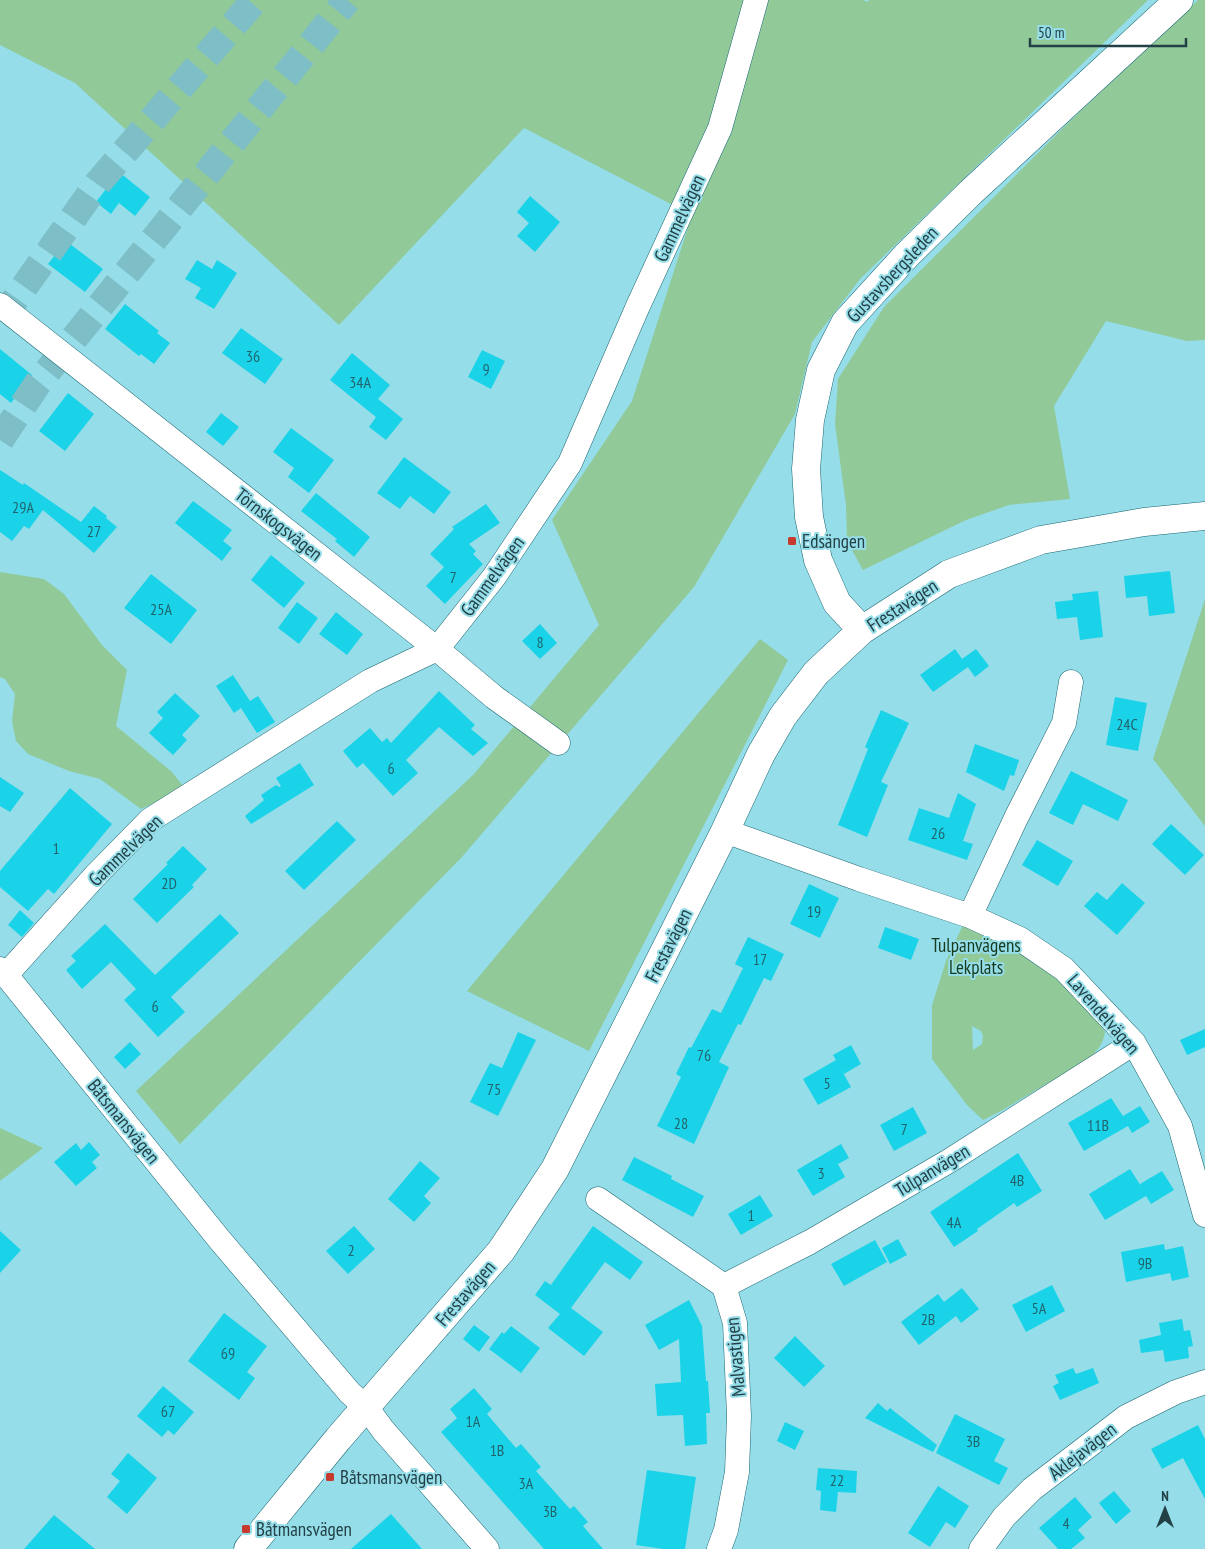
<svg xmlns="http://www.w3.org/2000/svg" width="1205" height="1549" viewBox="0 0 1205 1549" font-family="'PT Sans Narrow',sans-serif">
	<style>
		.green { fill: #91c999; fill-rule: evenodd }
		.building { fill: #1bd3e8 }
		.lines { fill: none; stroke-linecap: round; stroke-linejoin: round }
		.motorway-tunnel { stroke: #7ebec7; stroke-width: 28; stroke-dasharray: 28 14; stroke-linecap: butt }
		.minor-casing { stroke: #196671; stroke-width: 25 }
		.tertiary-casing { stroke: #196671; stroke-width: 29 }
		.minor { stroke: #fff; stroke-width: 24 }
		.tertiary { stroke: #fff; stroke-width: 28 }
		.poi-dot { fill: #c73a30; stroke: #95dde8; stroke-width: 2 }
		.labels { text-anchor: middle; stroke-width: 4; stroke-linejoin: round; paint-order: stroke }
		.number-label { font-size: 16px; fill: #20656e }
		.street-label { font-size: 19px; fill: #224045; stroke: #95dde8 }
		.poi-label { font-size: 19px; fill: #224045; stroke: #95dde8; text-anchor: start }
		.park-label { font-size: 19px; fill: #163a1d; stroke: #95dde8 }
	</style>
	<rect width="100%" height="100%" fill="#95dde8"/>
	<!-- green -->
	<path class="green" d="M0 0H863L868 2 869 0H1148L860 279 812 342 795 414 694 587 461 858 180 1144 136 1091 473 775 599 625 552 520 632 401 692 215 524 128 339 325 75 83 0 45Z
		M1198 0H1205V340L1187 341 1106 321 1054 406 1070 499 1009 505 966 520 863 570 847 541 846 505 835 424 838 379 884 307 1068 123Z
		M0 572 44 579 64 594 102 645 127 670 116 726 172 772 183 786 163 799 141 809 100 779 69 771 28 754 16 741 12 721 15 694 5 679 0 677Z
		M1205 599V826L1153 759Z
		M760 639 788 660 589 1051 467 991Z
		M965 921 1046 966 1100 1024 1105 1032C1103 1045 1097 1051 1087 1060L1001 1111 983 1120 967 1105 932 1059V1005L946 961ZM972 1026 981 1031 983 1036 982 1044 973 1050Z
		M0 1128 43 1148 0 1181Z"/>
	<!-- building -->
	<path class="building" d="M119 172 150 197 135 216 119 203 111 214 96 202Z
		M530 196 560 222 535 252 517 236 529 223 517 212Z
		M66 241 103 269 85 292 48 264Z
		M197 260 212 269 217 260 237 273 214 309 195 298 201 288 185 279Z
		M125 304 159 331 157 333 170 343 154 364 141 354 139 356 105 329Z
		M241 328 283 359 265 384 222 353Z
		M0 349 32 375 11 403 0 394Z
		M482 350 505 361 491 389 468 377Z
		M352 353 390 385 378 399 403 419 386 440 369 427 376 417 330 380Z
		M68 393 94 414 65 451 39 431Z
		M221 413 239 427 223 446 206 432Z
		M291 428 334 460 309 493 288 477 294 468 273 452Z
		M404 457 451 492 434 514 410 496 400 509 377 493Z
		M0 470 23 485 24 483 81 522 94 506 107 516 106 518 117 527 94 553 43 510 29 529 24 526 12 541 0 532Z
		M316 493 370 537 354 557 335 541 337 539 301 511Z
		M193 501 232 530 223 541 232 548 222 561 175 523Z
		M486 504 500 523 469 544 476 551 473 554 483 564 445 604 426 586 444 567 430 554 454 529 452 527Z
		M271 555 305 583 284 608 251 580Z
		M1170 571 1175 613 1149 616 1147 596 1126 598 1124 576Z
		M151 574 197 610 171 644 124 608Z
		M1098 591 1103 637 1080 640 1077 617 1057 619 1055 602 1073 600 1072 594Z
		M297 602 318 618 299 644 278 628Z
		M336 612 363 634 347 655 319 634Z
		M540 624 557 643 540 659 522 641Z
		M955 649 968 667 933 692 920 675Z
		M976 649 989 666 975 677 962 659Z
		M233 675 250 701 258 696 275 722 257 733 241 708 234 713 216 686Z
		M439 691 475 725 471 729 488 743 473 756 439 727 406 760 418 773 393 796 363 763 357 768 343 751 370 728 382 742 387 738 391 743Z
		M175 693 200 716 182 735 187 740 173 755 149 733 163 718 157 712Z
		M1115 697 1147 703 1138 751 1106 745Z
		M881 710 909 723 881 782 888 785 867 837 838 825 868 749 865 747Z
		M975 744 1019 760 1014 776 1010 775 1004 791 966 772Z
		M300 763 314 785 251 824 245 816 264 800 261 795 276 785 279 787 281 786 276 778Z
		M1071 771 1128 800 1118 821 1083 804 1073 825 1049 813Z
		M0 777 24 793 10 812 0 806Z
		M70 788 112 824 54 894 48 889 28 911 0 887V871Z
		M958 793 976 804 963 841 973 844 967 860 908 840 919 808 949 818Z
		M337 821 356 840 304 890 285 871Z
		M1171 824 1204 855 1185 875 1152 844Z
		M1037 840 1073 861 1058 886 1022 865Z
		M183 846 207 869 192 885 194 887 157 923 133 899 168 864 166 863Z
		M1122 883 1145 903 1117 935 1084 906 1097 892 1107 900Z
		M809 884 839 898 820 938 790 924Z
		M20 910 34 923 22 937 8 925Z
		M220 914 239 933 171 997 185 1012 158 1037 124 1000 136 989 111 962 82 989 66 970 76 961 71 956 105 924 155 975Z
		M885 927 919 939 911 960 878 948Z
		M748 937 784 954 771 981 764 978 741 1025 738 1024 719 1062 729 1067 694 1144 657 1126 681 1077 676 1074 689 1047 691 1048 712 1009 721 1013 743 968 735 964Z
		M1205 1029V1047L1187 1055 1180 1040Z
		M518 1032 536 1040 498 1116 470 1102 490 1063 502 1068Z
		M130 1042 141 1054 125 1069 114 1057Z
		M851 1045 861 1064 844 1074 833 1055Z
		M836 1060 851 1087 818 1105 803 1079Z
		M1111 1098 1123 1116 1140 1106 1150 1122 1132 1133 1128 1126 1084 1151 1068 1123Z
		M913 1107 927 1133 894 1151 880 1125Z
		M89 1142 100 1155 92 1162 97 1168 76 1186 54 1162 76 1143 81 1150Z
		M841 1144 849 1158 838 1164 845 1177 813 1196 797 1170Z
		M1018 1153 1042 1191 1017 1207 1014 1203 977 1229 978 1231 954 1247 930 1212Z
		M634 1157 672 1176 671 1179 704 1196 693 1217 622 1180Z
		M420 1161 440 1178 424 1196 431 1203 414 1222 388 1199Z
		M1130 1169 1143 1189 1140 1184 1162 1171 1174 1190 1151 1204 1146 1196 1105 1220 1089 1194Z
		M760 1195 773 1216 741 1235 728 1214Z
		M354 1226 375 1249 348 1274 326 1251Z
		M593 1226 643 1262 630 1280 605 1262 571 1308 603 1332 584 1356 548 1328 560 1314 535 1295 545 1281 551 1285Z
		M0 1231 21 1250 0 1273Z
		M898 1239 907 1255 890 1264 882 1248Z
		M875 1240 887 1262 844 1286 831 1264Z
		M1164 1244 1165 1250 1183 1246 1189 1277 1172 1281 1170 1273 1126 1282 1121 1252Z
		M1052 1285 1065 1311 1026 1332 1012 1305Z
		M962 1288 979 1309 961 1323 956 1316 919 1345 901 1322 938 1294 944 1302Z
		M689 1300 702 1326 706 1381H708L710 1413H706L707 1444 685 1446 683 1415 657 1416 655 1384 681 1382 679 1339 659 1350 645 1325Z
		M224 1313 267 1346 247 1372 255 1378 239 1400 188 1361Z
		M1182 1319 1184 1331 1190 1330 1193 1346 1188 1347 1189 1358 1165 1362 1163 1350 1141 1353 1139 1340 1161 1335 1159 1323Z
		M474 1325 490 1337 479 1352 463 1339Z
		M511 1326 540 1348 521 1373 489 1349 502 1332 504 1334Z
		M795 1336 825 1366 804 1387 774 1358Z
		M1073 1368 1076 1374 1093 1368 1099 1383 1060 1400 1053 1386 1059 1383 1055 1375Z
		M163 1386 194 1412 174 1435 168 1430 162 1437 137 1416Z
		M474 1388 492 1409 487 1414 516 1448 521 1444 541 1467 536 1471 570 1509 574 1506 588 1522 583 1526 603 1549H544L441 1432 457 1418 450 1409Z
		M878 1403 887 1411 890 1408 937 1445 933 1452 865 1418Z
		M955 1414 1005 1439 994 1461 1008 1468 999 1485 936 1453Z
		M785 1422 804 1431 795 1450 777 1441Z
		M1198 1425 1205 1439V1499L1183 1458 1162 1469 1151 1449Z
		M128 1453 157 1478 127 1514 107 1497 120 1481 111 1474Z
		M818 1468 857 1471 856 1493 838 1492 836 1512 820 1510 821 1491 816 1490Z
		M647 1470 696 1477 685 1549H663L636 1545Z
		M938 1486 969 1506 955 1528 946 1522 930 1547 908 1533Z
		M1114 1491 1131 1511 1116 1524 1099 1503Z
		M1075 1497 1092 1517 1078 1530 1085 1538 1071 1549H1058L1039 1528Z
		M391 1514 422 1549H351Z
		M54 1515 95 1549H24Z"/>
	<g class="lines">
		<!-- motorway-tunnel -->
		<path class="motorway-tunnel" d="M0 321 98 183 255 0
			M0 440 38 383 347 0"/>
		<!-- minor casing -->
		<g class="minor-casing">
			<path id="minor" d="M0 305 437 649 494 697 558 743
				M725 831 859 879 970 916 1020 939 1064 969 1134 1043 1180 1126 1205 1215
				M970 916 1016 818 1064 723 1071 682
				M0 969 6 975 219 1239 350 1393 367 1408 383 1430 487 1549
				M6 975 95 876 150 820 370 681 437 649 494 577 570 463 638 306 720 128 756 0
				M598 1199 724 1286 735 1323 739 1416 737 1472 726 1530 719 1549
				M724 1286 810 1242 949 1161 1134 1043
				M981 1549 1004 1517 1032 1489 1126 1417 1176 1392 1205 1382"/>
		</g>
		<!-- tertiary casing -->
		<g class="tertiary-casing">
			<path id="tertiary" d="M862 630 837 603 818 560 809 517 806 469 810 420 821 370 845 323 907 255 971 192 1179 0
				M248 1549 338 1439 501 1251 555 1169 725 831 761 754 783 716 816 673 862 630 949 574 1041 540 1144 522 1205 516"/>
		</g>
		<!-- minor -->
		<use href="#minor" class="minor"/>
		<!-- tertiary -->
		<use href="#tertiary" class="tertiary"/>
	</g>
	<!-- markers -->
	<g class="poi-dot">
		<rect x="787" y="536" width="10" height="10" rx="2.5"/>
		<rect x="325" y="1472" width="10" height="10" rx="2.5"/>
		<rect x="241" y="1524" width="10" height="10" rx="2.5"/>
	</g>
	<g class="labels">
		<!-- number labels -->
		<g class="number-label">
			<text x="253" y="362">36</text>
			<text x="486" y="375">9</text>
			<text x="360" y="388">34A</text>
			<text x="23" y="513">29A</text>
			<text x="94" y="537">27</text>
			<text x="453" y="583">7</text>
			<text x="161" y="615">25A</text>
			<text x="540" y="648">8</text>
			<text x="1127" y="730">24C</text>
			<text x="391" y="774">6</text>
			<text x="938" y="839">26</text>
			<text x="56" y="854">1</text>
			<text x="169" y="889">2D</text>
			<text x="814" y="917">19</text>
			<text x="760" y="965">17</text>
			<text x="155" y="1012">6</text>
			<text x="704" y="1061">76</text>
			<text x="827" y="1089">5</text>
			<text x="494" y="1095">75</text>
			<text x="681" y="1129">28</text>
			<text x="1098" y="1131">11B</text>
			<text x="904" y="1135">7</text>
			<text x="821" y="1179">3</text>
			<text x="1017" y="1186">4B</text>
			<text x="751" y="1221">1</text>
			<text x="954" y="1228">4A</text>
			<text x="351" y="1256">2</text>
			<text x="1145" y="1269">9B</text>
			<text x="1039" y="1314">5A</text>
			<text x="928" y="1325">2B</text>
			<text x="228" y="1359">69</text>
			<text x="168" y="1417">67</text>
			<text x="473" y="1427">1A</text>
			<text x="973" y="1447">3B</text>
			<text x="497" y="1456">1B</text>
			<text x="837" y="1486">22</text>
			<text x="526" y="1489">3A</text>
			<text x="550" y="1517">3B</text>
			<text x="1066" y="1529">4</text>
		</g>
		<!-- street labels -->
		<g class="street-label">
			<text transform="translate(679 218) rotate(-65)" y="7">Gammelvägen</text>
			<text transform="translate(892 274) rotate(-47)" y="7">Gustavsbergsleden</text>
			<text transform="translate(279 524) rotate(38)" y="7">Törnskogsvägen</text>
			<text transform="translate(492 576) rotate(-54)" y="7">Gammelvägen</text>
			<text transform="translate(902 605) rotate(-33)" y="7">Frestavägen</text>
			<text transform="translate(125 850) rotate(-44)" y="7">Gammelvägen</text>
			<text transform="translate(668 945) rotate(-63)" y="7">Frestavägen</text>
			<text transform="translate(1104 1014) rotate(49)" y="7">Lavendelvägen</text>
			<text transform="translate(124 1121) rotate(51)" y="7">Båtsmansvägen</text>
			<text transform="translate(932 1170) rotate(-31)" y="7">Tulpanvägen</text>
			<text transform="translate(465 1293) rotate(-49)" y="7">Frestavägen</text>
			<text transform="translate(735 1357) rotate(-95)" y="7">Malvastigen</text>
			<text transform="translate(1082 1451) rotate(-38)" y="7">Aklejavägen</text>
		</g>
		<!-- poi labels -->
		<g class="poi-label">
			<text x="802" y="548">Edsängen</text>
			<text x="340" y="1484">Båtsmansvägen</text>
			<text x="256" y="1536">Båtmansvägen</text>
		</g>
		<!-- park labels -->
		<g class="park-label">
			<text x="976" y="952">Tulpanvägens<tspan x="976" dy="22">Lekplats</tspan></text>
		</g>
	</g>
	<!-- north arrow -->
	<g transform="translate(1165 1509)" stroke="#95dde8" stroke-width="4" paint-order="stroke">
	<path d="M0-4L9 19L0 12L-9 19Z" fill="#224045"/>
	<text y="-8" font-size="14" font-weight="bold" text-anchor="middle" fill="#224045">N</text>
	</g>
	<!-- scale -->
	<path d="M1030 38v8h156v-8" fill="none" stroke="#224045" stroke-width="2.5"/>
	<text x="1038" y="38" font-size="15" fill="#224045" stroke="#95dde8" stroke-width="4" paint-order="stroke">50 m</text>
</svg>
